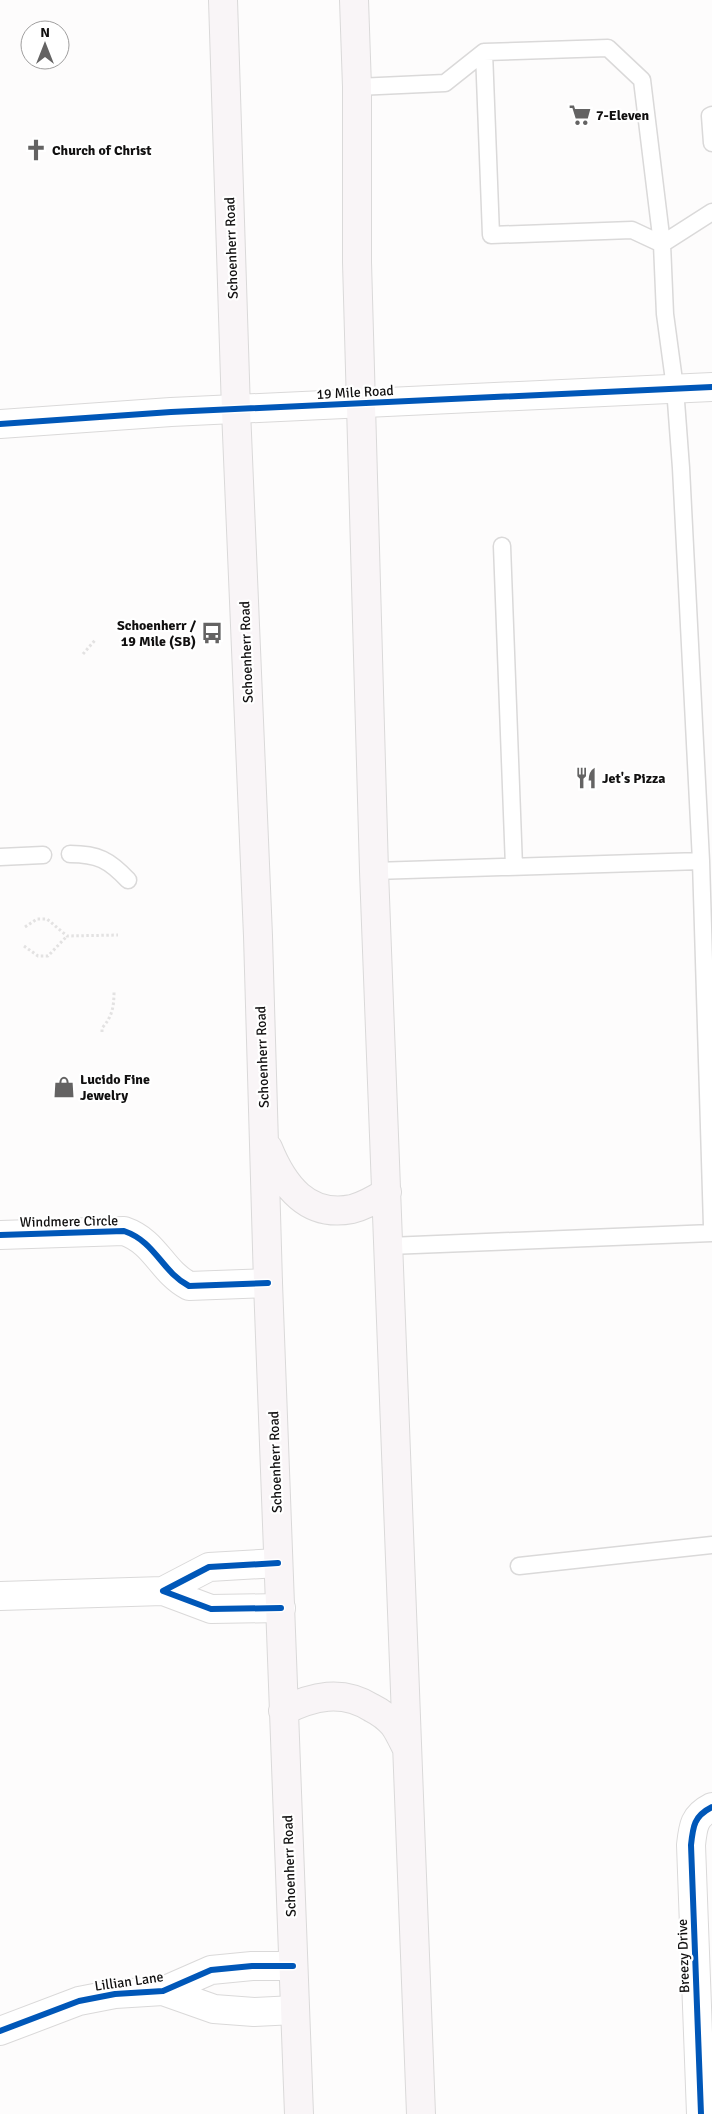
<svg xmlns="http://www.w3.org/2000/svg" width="712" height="2114" viewBox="0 0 712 2114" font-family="Signika,sans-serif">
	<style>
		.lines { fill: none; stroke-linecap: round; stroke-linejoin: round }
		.service-casing { stroke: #dad9d9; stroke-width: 19 }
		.minor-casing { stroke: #dad9d9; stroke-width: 30 }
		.tertiary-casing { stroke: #dad9d9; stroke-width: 30 }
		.secondary-casing { stroke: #dad9d9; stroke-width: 30 }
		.path { stroke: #e3e2e2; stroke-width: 3; stroke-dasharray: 2.5 2.5; stroke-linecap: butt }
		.service { stroke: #fff; stroke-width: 16 }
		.minor { stroke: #fff; stroke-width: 28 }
		.tertiary { stroke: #fff; stroke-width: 28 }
		.secondary { stroke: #f9f5f7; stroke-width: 28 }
		.cycleway-casing { stroke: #fff; stroke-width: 9 }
		.cycleway { stroke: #0057b8; stroke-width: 6 }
		.labels { text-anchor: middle; stroke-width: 4.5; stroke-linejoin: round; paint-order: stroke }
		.poi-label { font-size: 14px; font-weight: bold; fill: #111010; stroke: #fff; text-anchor: start }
		.street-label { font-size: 14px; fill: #111010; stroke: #fff }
	</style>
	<rect width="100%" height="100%" fill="#fdfcfc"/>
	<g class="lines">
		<!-- service casing -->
		<g class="service-casing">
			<path id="service" d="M484 52 491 235 632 230 662 244 712 212
				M357 87 445 83 484 52 608 48 642 80 662 244 665 314 675 388 681 468 701 861
				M712 115 710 116 712 143
				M502 546 514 867
				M70 854C98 854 109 860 128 880
				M0 857 43 855
				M374 871 701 861 712 1226
				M389 1246 712 1233
				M519 1566 712 1545"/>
		</g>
		<!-- minor casing -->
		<g class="minor-casing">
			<path id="minor" d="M0 1235 124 1231C156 1242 161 1271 189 1286L268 1283
				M278 1563 209 1567 163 1591 211 1609 281 1608
				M0 1596 163 1591
				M163 1991 214 2009 254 2012 295 2010
				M0 2031 79 2001 115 1994 163 1991 211 1970 252 1966H293
				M701 2114 691 1845C693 1826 694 1816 712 1807"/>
		</g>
		<!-- tertiary casing -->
		<g class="tertiary-casing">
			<path id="tertiary" d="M0 424 171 412 712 387"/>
		</g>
		<!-- secondary casing -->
		<g class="secondary-casing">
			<path id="secondary" d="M223 0 236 410 258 936 268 1283 299 2114
				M354 0 357 87V262L374 871 421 2114
				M268 1148C283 1185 307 1218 352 1209 364 1206 376 1199 387 1192
				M283 1711C313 1696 342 1689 372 1708 380 1712 388 1718 394 1725 399 1732 403 1741 407 1749"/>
		</g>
		<!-- path -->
		<path class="path" d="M83 654 96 639
			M25 927 37 919H47L67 936 118 935
			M24 946 38 956H48L67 936
			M102 1032V1028C112 1017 114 1007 114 992"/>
		<!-- service -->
		<use href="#service" class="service"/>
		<!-- minor -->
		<use href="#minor" class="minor"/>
		<!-- tertiary -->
		<use href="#tertiary" class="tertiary"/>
		<!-- secondary -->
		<use href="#secondary" class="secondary"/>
		<!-- cycleway casing -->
		<g class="cycleway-casing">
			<path id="cycleway" d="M0 424 171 412 712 387
				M0 1235 124 1231C156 1242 161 1271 189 1286L268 1283
				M278 1563 209 1567 163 1591 211 1609 281 1608
				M0 2031 79 2001 115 1994 163 1991 211 1970 252 1966H293
				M701 2114 691 1845C693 1826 694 1816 712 1807"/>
		</g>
		<!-- cycleway -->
		<use href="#cycleway" class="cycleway"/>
	</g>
	<!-- icons -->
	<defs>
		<g id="supermarket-bare" transform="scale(1.725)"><path d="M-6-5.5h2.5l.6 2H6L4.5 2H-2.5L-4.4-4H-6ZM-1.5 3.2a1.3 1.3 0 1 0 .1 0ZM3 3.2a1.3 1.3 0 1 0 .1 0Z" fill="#646363" stroke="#fff" stroke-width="2.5" paint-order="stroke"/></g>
		<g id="church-bare" transform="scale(1.725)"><path d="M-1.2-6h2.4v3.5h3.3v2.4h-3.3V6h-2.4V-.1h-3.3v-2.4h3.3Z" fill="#646363" stroke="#fff" stroke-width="2.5" paint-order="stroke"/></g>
		<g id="bus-bare" transform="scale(1.725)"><path d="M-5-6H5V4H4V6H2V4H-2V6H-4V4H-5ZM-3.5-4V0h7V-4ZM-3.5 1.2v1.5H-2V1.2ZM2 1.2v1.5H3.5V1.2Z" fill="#646363" stroke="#fff" stroke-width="2.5" paint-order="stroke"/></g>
		<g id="restaurant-bare" transform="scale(1.725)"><path d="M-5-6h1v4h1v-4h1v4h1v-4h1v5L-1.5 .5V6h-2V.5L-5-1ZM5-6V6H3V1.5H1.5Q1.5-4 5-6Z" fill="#646363" stroke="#fff" stroke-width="2.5" paint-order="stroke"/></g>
		<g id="shop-bare" transform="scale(1.725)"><path d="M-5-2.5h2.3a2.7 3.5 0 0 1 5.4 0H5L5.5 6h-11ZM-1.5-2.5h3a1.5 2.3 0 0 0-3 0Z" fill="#646363" stroke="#fff" stroke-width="2.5" paint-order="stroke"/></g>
	</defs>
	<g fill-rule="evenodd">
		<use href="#supermarket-bare" x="580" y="115"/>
		<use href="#church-bare" x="36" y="150"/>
		<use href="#bus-bare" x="212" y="633"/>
		<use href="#restaurant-bare" x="586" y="778"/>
		<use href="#shop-bare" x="64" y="1087"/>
	</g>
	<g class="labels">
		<!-- poi labels -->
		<g class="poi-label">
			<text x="596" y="120">7-Eleven</text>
			<text x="52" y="155">Church of Christ</text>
			<text x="196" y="630" text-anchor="end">Schoenherr /<tspan x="196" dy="16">19 Mile (SB)</tspan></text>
			<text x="602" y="783">Jet's Pizza</text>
			<text x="80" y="1084">Lucido Fine<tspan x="80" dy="16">Jewelry</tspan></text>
		</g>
		<!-- street labels -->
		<g class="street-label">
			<text transform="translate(231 248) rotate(-92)" y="5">Schoenherr Road</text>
			<text transform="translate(355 392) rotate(-3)" y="5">19 Mile Road</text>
			<text transform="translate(246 652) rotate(-92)" y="5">Schoenherr Road</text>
			<text transform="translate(262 1057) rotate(-92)" y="5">Schoenherr Road</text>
			<text transform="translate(69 1221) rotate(-1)" y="5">Windmere Circle</text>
			<text transform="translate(275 1462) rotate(-92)" y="5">Schoenherr Road</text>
			<text transform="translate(289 1866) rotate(-92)" y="5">Schoenherr Road</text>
			<text transform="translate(683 1956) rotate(-92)" y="5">Breezy Drive</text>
			<text transform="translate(129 1981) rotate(-8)" y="5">Lillian Lane</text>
		</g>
	</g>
	<!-- north arrow -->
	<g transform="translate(45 45)"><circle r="24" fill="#ffffff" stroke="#a09f9f"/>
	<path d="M0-4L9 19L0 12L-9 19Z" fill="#646363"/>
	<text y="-8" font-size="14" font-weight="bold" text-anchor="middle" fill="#111010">N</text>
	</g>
</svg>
